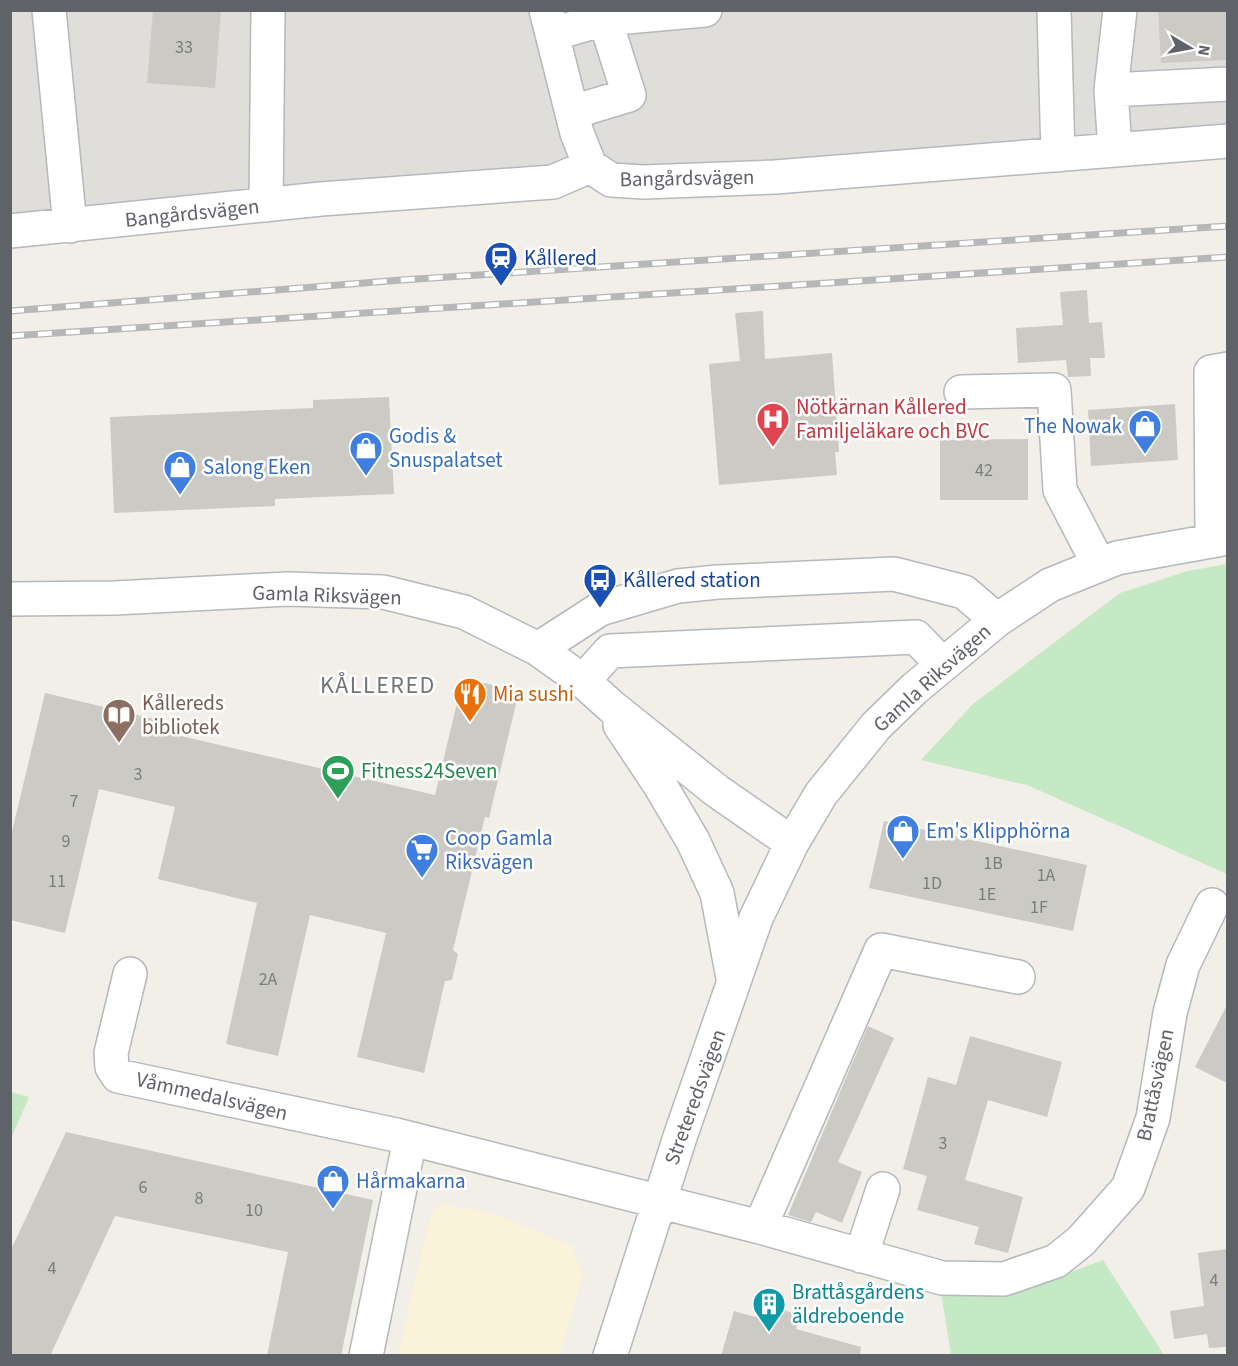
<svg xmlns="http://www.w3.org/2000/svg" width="1238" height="1366" viewBox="0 0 1238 1366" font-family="'Source Sans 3',sans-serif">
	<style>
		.industrial { fill: #e0deda }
		.green { fill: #c5e8c5 }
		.sand { fill: #fbf3d9 }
		.building { fill: #cccac5 }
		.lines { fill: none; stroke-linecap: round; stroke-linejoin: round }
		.minor-casing { stroke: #b5b8bc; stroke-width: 36 }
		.minor { stroke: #fff; stroke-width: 33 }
		.rail-casing { stroke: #b6b7b8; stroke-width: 7 }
		.rail { stroke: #fff; stroke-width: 4.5; stroke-dasharray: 14; stroke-linecap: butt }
		.labels { text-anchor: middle; stroke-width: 5; stroke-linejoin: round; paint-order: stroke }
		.number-label { font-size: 18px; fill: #7a7d7f }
		.street-label { font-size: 21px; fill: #5f6368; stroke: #fff }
		.transit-label { font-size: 21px; fill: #164399; stroke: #fff; text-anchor: start }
		.health-label { font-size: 21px; fill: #be3a42; stroke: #fff; text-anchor: start }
		.shop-label { font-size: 21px; fill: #366cbe; stroke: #fff; text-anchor: start }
		.food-label { font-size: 21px; fill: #c56008; stroke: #fff; text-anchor: start }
		.education-label { font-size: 21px; fill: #785e54; stroke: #fff; text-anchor: start }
		.leisure-label { font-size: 21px; fill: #27864d; stroke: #fff; text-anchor: start }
		.culture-label { font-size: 21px; fill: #0d838f; stroke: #fff; text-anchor: start }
		.quarter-label { font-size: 24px; letter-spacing: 1.5px; fill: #70757a; stroke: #fff }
	</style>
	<rect width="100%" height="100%" fill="#f1efe8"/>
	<!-- industrial -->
	<path class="industrial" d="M11 11H1227V130L626 170 11 217Z"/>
	<!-- green -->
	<path class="green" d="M1227 564V874L1027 785 921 760 973 704 1120 593 1188 571Z
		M11 1092 29 1097 11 1139 10 1092Z
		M1103 1260 1164 1355H951L941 1292 1016 1293Z"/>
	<!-- sand -->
	<path class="sand" d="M440 1204 494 1214 572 1246 583 1277 559 1355H398L430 1217Z"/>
	<!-- building -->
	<path class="building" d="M153 10H221L215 88 147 83Z
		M1158 10H1227V60L1161 63Z
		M1087 290 1089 323 1102 322 1105 358H1090L1091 376 1068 377 1066 360 1018 363 1016 328 1063 325 1060 292Z
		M763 311 765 359 832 353 839 452H835L837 475 719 485 709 364 740 361 735 313Z
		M389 397 394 494 275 499V506L114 513 110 417 313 408V400Z
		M1175 404 1178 460 1091 466 1088 410Z
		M1028 439V500H940V440Z
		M463 678 519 691 489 818 485 817 453 950 458 954 452 980 445 981 424 1073 357 1057 386 933 310 915 278 1056 226 1044 257 903 158 879 175 807 99 789 65 933 10 920V840L45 693 167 722 164 732 435 795Z
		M884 821 1087 865 1073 931 869 888Z
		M1227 1005V1083L1195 1067Z
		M868 1026 894 1038 838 1162 862 1172 842 1223 816 1212 811 1222 788 1215Z
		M970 1036 1062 1062 1047 1117 988 1100 965 1180 1023 1197 1008 1253 974 1244 979 1227 917 1210 927 1176 903 1169 928 1077 956 1085Z
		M66 1132 373 1200 341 1356H267L288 1252 115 1216 50 1356H10V1252Z
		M1227 1249V1347L1209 1348 1207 1334 1174 1339 1170 1311 1204 1306 1198 1253Z
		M763 1304 800 1315 796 1329 861 1347 860 1356H721L734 1311 759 1318Z"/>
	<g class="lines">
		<!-- minor casing -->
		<g class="minor-casing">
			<path id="minor" d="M49 10 70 226
				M546 10 577 133 590 166
				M1054 10 1058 155
				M553 34 604 19 705 10
				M1111 90 1228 84
				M573 112 629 95 602 10
				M1115 150 1111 90 1120 10
				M590 166 611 180 644 182 775 177 1228 141
				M266 205 268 10
				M10 231 321 199 553 182 590 166
				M961 392 1054 390 1060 490 1099 565
				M1212 540 1211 372 1228 369
				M10 599 115 598 287 589 383 592 464 612 538 649 583 681 612 707 717 791 792 843
				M538 649 600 609 678 586 718 582 894 574 964 592 997 620
				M583 681 610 651 916 637 942 664
				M620 725 660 785 693 841 717 893 733 978
				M130 974 111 1053 112 1067 118 1076 396 1135 760 1227 942 1278 1004 1279 1056 1261 1081 1241 1128 1188 1153 1118 1170 1013 1183 965 1212 905
				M760 1227 881 950 1018 977
				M861 1256 883 1189
				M366 1356 410 1139
				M610 1356 680 1137 756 918 792 843 821 794 876 726 914 689 997 620 1050 585 1117 558 1228 538"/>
		</g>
		<!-- minor -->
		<use href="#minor" class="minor"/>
		<!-- rail casing -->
		<g class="rail-casing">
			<path id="rail" d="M10 311 401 280 1228 226
				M10 336 1228 257"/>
		</g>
		<!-- rail -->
		<use href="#rail" class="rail"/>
	</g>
	<!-- icons -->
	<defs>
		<g id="station-pin" transform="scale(1.725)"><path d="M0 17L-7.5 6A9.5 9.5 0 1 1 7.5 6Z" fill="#1a4fb4" stroke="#fff"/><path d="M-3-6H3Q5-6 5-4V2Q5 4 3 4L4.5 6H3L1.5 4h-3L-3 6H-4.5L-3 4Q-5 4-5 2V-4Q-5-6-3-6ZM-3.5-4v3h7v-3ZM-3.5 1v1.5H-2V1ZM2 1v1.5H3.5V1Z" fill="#fff"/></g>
		<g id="hospital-pin" transform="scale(1.725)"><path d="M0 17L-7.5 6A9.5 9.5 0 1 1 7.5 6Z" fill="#e0444e" stroke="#fff"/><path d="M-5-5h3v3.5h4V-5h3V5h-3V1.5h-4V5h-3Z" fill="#fff"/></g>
		<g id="shop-pin" transform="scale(1.725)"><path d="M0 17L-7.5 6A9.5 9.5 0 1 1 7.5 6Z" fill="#3f7fe0" stroke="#fff"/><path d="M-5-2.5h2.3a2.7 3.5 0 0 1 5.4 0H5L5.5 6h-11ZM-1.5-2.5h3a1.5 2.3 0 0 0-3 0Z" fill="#fff"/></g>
		<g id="bus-pin" transform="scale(1.725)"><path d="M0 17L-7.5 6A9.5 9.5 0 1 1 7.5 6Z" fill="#1a4fb4" stroke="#fff"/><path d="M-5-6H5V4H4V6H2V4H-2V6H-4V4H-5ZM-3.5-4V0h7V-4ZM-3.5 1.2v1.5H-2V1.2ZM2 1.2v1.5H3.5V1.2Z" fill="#fff"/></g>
		<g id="restaurant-pin" transform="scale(1.725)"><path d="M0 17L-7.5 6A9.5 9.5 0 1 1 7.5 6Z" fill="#e8710a" stroke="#fff"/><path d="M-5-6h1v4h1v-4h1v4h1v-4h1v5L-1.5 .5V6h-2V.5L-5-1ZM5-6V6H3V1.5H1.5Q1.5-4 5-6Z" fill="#fff"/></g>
		<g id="library-pin" transform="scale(1.725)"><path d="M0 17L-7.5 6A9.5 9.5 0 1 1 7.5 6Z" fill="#8d6e63" stroke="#fff"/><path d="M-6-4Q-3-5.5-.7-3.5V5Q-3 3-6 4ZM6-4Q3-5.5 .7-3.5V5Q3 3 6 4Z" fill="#fff"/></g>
		<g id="stadium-pin" transform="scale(1.725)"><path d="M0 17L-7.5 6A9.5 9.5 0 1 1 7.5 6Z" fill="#2e9e5b" stroke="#fff"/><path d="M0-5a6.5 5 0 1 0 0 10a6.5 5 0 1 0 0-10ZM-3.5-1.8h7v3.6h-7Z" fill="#fff"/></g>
		<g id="supermarket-pin" transform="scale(1.725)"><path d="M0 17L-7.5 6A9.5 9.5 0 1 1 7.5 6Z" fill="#3f7fe0" stroke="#fff"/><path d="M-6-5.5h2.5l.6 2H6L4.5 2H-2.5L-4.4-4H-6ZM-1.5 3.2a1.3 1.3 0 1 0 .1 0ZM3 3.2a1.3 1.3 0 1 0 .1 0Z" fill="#fff"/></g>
		<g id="building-pin" transform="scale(1.725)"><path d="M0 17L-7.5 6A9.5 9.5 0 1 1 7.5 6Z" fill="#0f9aa8" stroke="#fff"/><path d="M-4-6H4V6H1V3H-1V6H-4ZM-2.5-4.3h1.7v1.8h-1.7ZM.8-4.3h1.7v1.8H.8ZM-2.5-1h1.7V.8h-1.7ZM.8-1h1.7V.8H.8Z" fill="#fff"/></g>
	</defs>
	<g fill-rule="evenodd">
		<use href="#station-pin" x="501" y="258"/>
		<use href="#hospital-pin" x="773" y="419"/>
		<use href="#shop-pin" x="1145" y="426"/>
		<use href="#shop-pin" x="366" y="448"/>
		<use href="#shop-pin" x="180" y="467"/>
		<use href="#bus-pin" x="600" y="580"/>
		<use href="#restaurant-pin" x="470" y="694"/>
		<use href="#library-pin" x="119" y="715"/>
		<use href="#stadium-pin" x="338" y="771"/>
		<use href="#shop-pin" x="903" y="831"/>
		<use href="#supermarket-pin" x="422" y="850"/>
		<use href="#shop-pin" x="333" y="1181"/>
		<use href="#building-pin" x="769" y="1304"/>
	</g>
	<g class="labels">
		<!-- number labels -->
		<g class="number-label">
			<text x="184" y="53">33</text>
			<text x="984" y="476">42</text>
			<text x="138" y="780">3</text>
			<text x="74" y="807">7</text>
			<text x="66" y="847">9</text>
			<text x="993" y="869">1B</text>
			<text x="1046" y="881">1A</text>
			<text x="57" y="887">11</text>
			<text x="932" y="889">1D</text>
			<text x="987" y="900">1E</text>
			<text x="1039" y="913">1F</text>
			<text x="268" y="985">2A</text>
			<text x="943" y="1149">3</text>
			<text x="143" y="1193">6</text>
			<text x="199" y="1204">8</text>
			<text x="254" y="1216">10</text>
			<text x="52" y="1274">4</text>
			<text x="1214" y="1286">4</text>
		</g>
		<!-- street labels -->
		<g class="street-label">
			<text transform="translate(687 178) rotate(-1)" y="7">Bangårdsvägen</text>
			<text transform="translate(192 213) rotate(-6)" y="7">Bangårdsvägen</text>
			<text transform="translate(327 595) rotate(2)" y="7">Gamla Riksvägen</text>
			<text transform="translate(932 678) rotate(-42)" y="7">Gamla Riksvägen</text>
			<text transform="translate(1155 1085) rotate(-78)" y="7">Brattåsvägen</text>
			<text transform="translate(212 1096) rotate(13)" y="7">Våmmedalsvägen</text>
			<text transform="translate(695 1097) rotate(-70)" y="7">Streteredsvägen</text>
		</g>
		<!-- transit labels -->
		<g class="transit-label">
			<text x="524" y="265">Kållered</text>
			<text x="623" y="587">Kållered station</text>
		</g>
		<!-- health labels -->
		<g class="health-label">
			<text x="796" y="414">Nötkärnan Kållered<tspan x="796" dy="24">Familjeläkare och BVC</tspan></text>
		</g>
		<!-- shop labels -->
		<g class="shop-label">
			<text x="1122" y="433" text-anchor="end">The Nowak</text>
			<text x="389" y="443">Godis &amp;<tspan x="389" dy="24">Snuspalatset</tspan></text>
			<text x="203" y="474">Salong Eken</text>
			<text x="926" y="838">Em's Klipphörna</text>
			<text x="445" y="845">Coop Gamla<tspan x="445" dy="24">Riksvägen</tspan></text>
			<text x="356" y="1188">Hårmakarna</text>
		</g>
		<!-- food labels -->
		<g class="food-label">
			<text x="493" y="701">Mia sushi</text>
		</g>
		<!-- education labels -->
		<g class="education-label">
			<text x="142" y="710">Kållereds<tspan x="142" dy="24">bibliotek</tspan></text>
		</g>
		<!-- leisure labels -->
		<g class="leisure-label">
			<text x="361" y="778">Fitness24Seven</text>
		</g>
		<!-- culture labels -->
		<g class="culture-label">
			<text x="792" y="1299">Brattåsgårdens<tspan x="792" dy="24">äldreboende</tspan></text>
		</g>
		<!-- quarter labels -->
		<g class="quarter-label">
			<text x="378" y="693">KÅLLERED</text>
		</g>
	</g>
	<!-- border -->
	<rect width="1238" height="1366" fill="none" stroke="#5f6368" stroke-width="24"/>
	<!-- north arrow -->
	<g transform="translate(1190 48) rotate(100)" stroke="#ffffff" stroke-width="4.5" paint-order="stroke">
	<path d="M0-4.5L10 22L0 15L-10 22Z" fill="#5f6368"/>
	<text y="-9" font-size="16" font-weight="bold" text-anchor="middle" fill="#5f6368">N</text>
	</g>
</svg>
